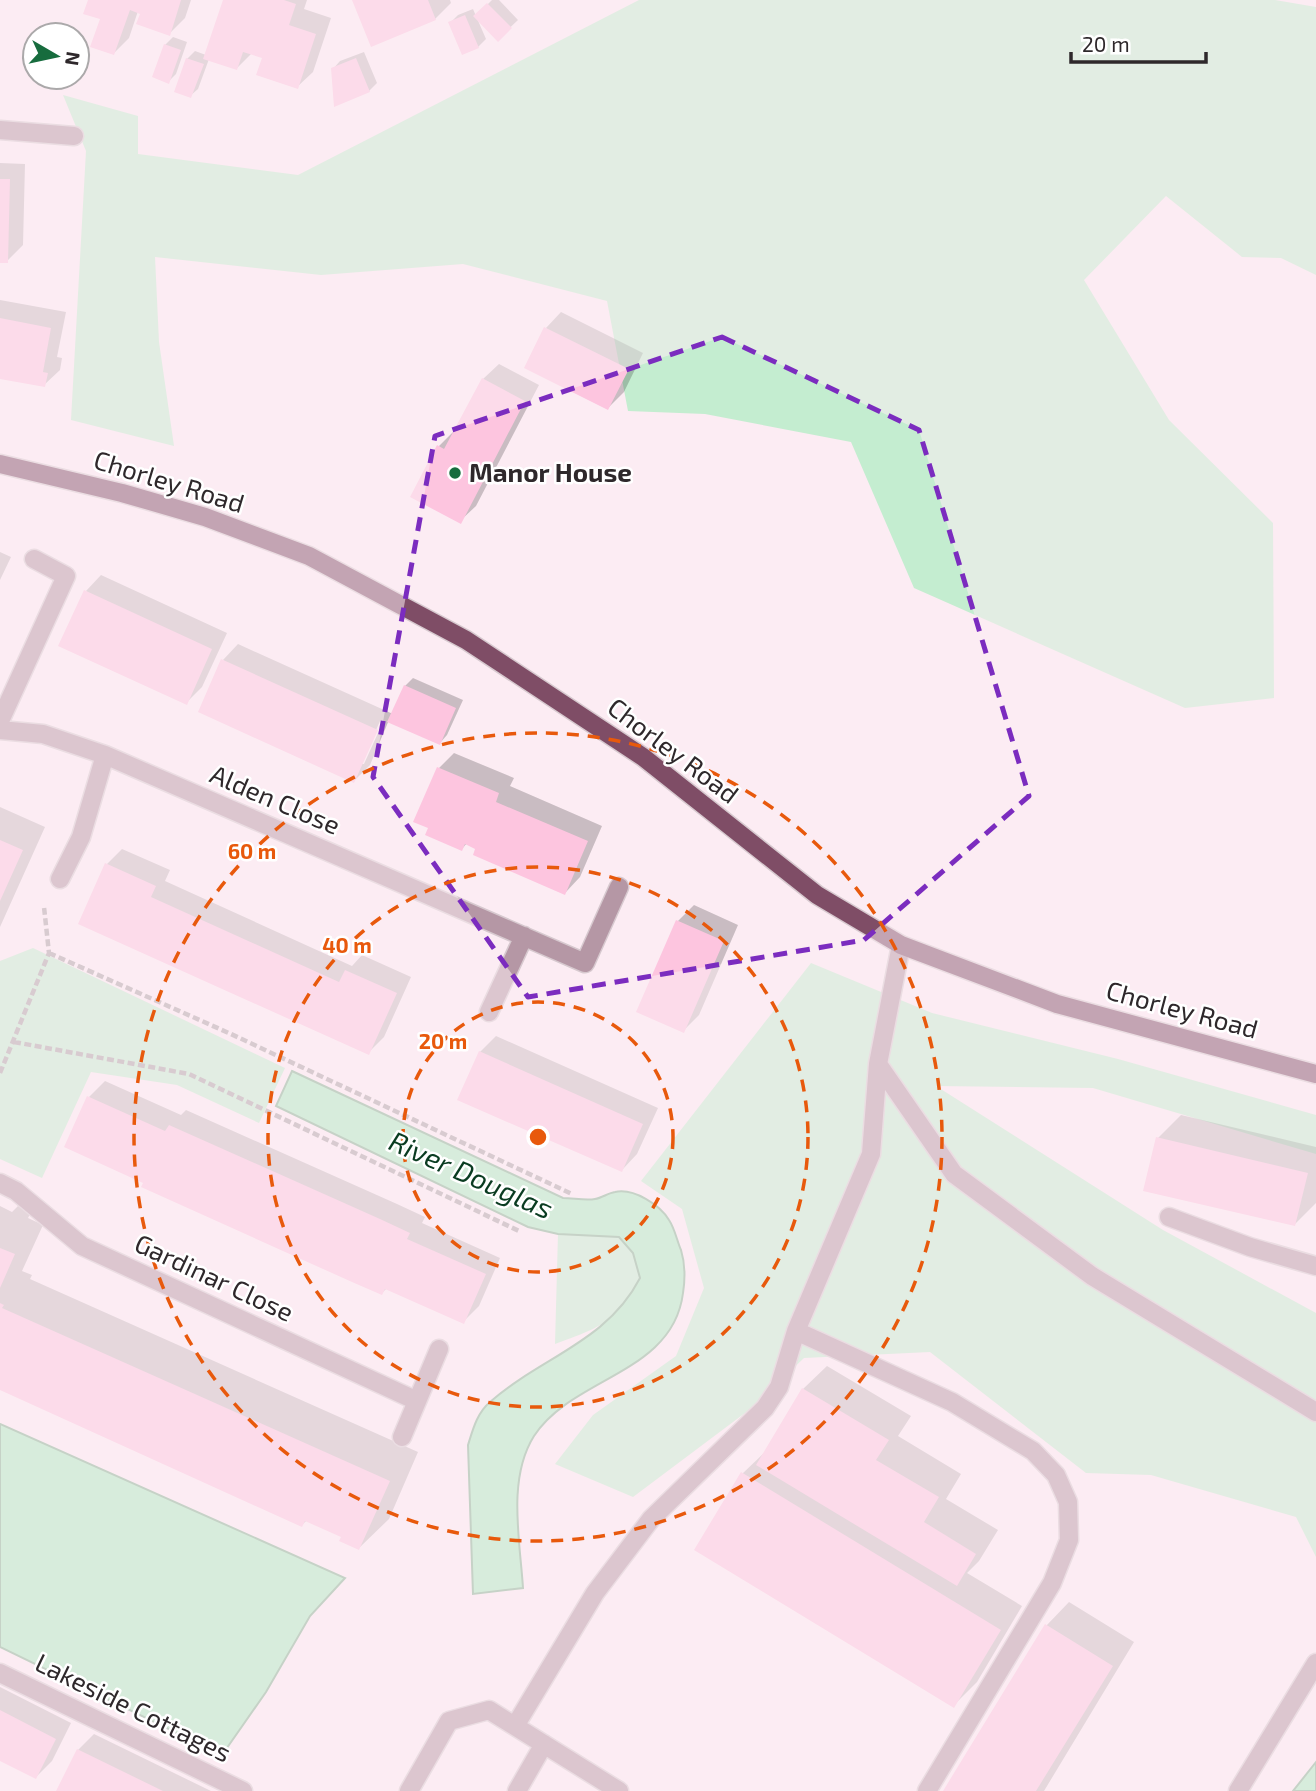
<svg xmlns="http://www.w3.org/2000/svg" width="1316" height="1791" viewBox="0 0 1316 1791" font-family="'Exo 2',sans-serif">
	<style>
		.green { fill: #c4edd0 }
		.water { fill: #acecc0; stroke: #86b193; stroke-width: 2 }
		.shadow { fill: #0003; fill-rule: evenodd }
		.building { fill: #fdc5df }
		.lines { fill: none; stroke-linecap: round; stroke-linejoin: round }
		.lane-casing { stroke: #d7c9cf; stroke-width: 21 }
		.street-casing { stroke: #d7c9cf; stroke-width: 21 }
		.primary-casing { stroke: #d7c9cf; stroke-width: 21 }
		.path { stroke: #aea2a7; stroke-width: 4.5; stroke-dasharray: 7 3.5; stroke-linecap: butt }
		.lane { stroke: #b597a5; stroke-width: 18 }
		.street { stroke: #b597a5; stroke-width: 18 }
		.primary { stroke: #7f4d66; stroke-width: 18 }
		.marked { fill: none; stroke: #7b2cbf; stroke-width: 5; stroke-dasharray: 14 9; stroke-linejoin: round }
		.ring { fill: none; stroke: #e8590c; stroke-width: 3.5; stroke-dasharray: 12 9 }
		.poi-dot { fill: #176c3e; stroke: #fff; stroke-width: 2.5 }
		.labels { text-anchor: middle; stroke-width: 5; stroke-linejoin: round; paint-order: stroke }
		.poi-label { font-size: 26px; font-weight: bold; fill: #2e282b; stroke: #fff; text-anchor: start }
		.street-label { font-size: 26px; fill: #2e282b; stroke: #fff }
		.water-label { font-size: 28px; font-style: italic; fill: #0a3c21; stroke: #fff }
		.centre { fill: #e8590c; stroke: #fff; stroke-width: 3.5 }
		.ring-label { font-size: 21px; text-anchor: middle; font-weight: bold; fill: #e8590c; stroke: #fff; stroke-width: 5; stroke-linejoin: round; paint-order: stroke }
	</style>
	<rect width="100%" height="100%" fill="#fcecf3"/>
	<!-- green -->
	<path class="green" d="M639 0H1275L1316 7V275L1281 258 1242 257 1166 196 1084 280 1169 420 1273 523 1274 698 1185 708 914 588 851 442 705 414 628 411 607 301 463 264 321 275 155 257 159 342 174 446 71 420 86 151 63 95 138 116V154L298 175Z
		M33 948 285 1068 259 1123 177 1085 91 1072 42 1178 0 1159V961Z
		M811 963 932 1013 1118 1059 1316 1115V1154L1093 1088 936 1086 1163 1230 1316 1313V1557L1296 1517 1151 1475 1086 1473 930 1352 804 1358 753 1407 633 1497 555 1464 593 1415 676 1356 704 1288 682 1209 641 1181Z
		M558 1234 619 1237 633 1253 640 1278C616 1323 601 1327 555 1344Z"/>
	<!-- water -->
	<path class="water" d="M292 1071 563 1198C573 1198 586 1201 595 1199 602 1198 608 1193 615 1192 634 1188 660 1205 669 1220 675 1229 677 1241 681 1250 685 1263 685 1280 683 1293 673 1374 572 1377 534 1436 507 1479 520 1540 523 1588L473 1594 468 1445C473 1429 477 1413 490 1402 541 1357 607 1342 640 1278L633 1253 619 1237 558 1234 528 1227 276 1106Z
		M0 1424 345 1578 310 1616 266 1692 222 1755 0 1647Z
		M1316 1762V1791H1293Z"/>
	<!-- shadow -->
	<path class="shadow" d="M90 0H191L185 18 169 34 138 11 129 38 114 53 102 18Z
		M225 0H307L304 9 331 18 313 72 297 87 264 57 252 53 237 68 209 59 198 89 190 96 187 59 195 51 206 55Z
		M354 0H450L451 3 435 19Z
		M492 0H499L518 20 498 39 476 16 486 39 478 47 450 23 458 15 473 9 476 16Z
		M173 37 187 42 176 74 168 82 165 45Z
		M364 52 377 83 369 91 333 69 340 61Z
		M0 163 25 164 23 245 7 261H0Z
		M0 300 66 312 57 357 62 358 60 370 44 385 0 377Z
		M561 312 643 353 624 392 608 408 546 328Z
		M499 364 539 385 476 506 460 521 439 446 454 431 483 379Z
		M0 552 11 557 0 580Z
		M101 575 227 633 202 687 186 703 86 591Z
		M238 644 393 714 405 686 413 678 463 700 447 735 440 743 389 720 370 765 354 781 223 660ZM380 721 383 722 364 764H361Z
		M454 753 514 778 510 786 602 826 580 877 565 893 467 843 462 849 430 827 439 768Z
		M0 807 45 827 0 927Z
		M122 849 170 870 165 881 352 966 362 955 411 977 384 1037 368 1053 81 923 107 864Z
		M694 905 738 925 699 1015 683 1031 678 921Z
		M496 1036 658 1108 637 1154 622 1170 480 1052Z
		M105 1081 181 1115 186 1110 397 1204 425 1217 422 1223 500 1258 479 1306 463 1322 387 1288 382 1293 145 1182 89 1097Z
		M1181 1115 1316 1147V1203L1295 1224 1158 1138Z
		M0 1206 12 1212 18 1206 31 1212 28 1218 43 1225 22 1271 32 1275 30 1279 418 1452 389 1519 359 1548 344 1537 307 1520 302 1525 0 1388Z
		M827 1366 911 1416 898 1436 961 1474 946 1499 998 1530 979 1561 967 1573 1022 1606 977 1682 954 1705 742 1474 766 1451 803 1389Z
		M1069 1602 1134 1642 1044 1791H945L1046 1626Z
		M0 1687 71 1723 52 1761 36 1777 0 1759Z
		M94 1734 211 1791H58L78 1750Z"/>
	<!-- building -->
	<path class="building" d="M88 0H181L170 36 136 24 140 14 130 10 114 55 90 47 100 19 83 14Z
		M223 0H284L296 4 289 25 316 34 298 89 256 75 262 58 243 52 237 70 203 59Z
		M352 0H428L436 20 371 47Z
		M487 3 512 28 498 42 473 16Z
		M465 15 479 48 462 55 448 22Z
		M164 44 181 50 169 84 152 77Z
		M186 58 204 64 191 98 174 92Z
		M356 58 370 92 334 107 331 68Z
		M0 179H10L8 263H0Z
		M0 318 51 328 43 372 48 373 45 387 0 379Z
		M544 327 629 369 608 410 524 368Z
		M482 378 525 401 461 524 410 497 437 445 444 449Z
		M84 590 212 649 187 705 58 646Z
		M221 659 378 730 354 783 198 712Z
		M404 685 456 708 440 745 387 722Z
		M437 767 499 793 496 802 588 841 565 895 473 855 475 849 465 844 462 851 425 835 428 828 413 822Z
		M0 840 23 850 0 901Z
		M105 863 156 886 151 897 339 982 345 970 397 993 369 1055 78 924Z
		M676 920 724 941 684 1033 636 1012Z
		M479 1051 643 1124 622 1172 457 1100Z
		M87 1096 165 1131 169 1125 380 1219 410 1233 407 1239 486 1274 464 1324 385 1289 382 1295 352 1282 141 1187 143 1183 64 1147Z
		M1156 1137 1308 1173 1295 1226 1143 1191Z
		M0 1248 15 1254 0 1288Z
		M0 1303 4 1305 2 1308 390 1481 359 1550 339 1541 341 1537 305 1521 302 1527 0 1390Z
		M802 1388 889 1440 876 1460 939 1497 924 1522 976 1554 957 1586 756 1465Z
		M741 1472 1001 1630 954 1708 694 1550Z
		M1045 1624 1113 1666 1036 1791H943Z
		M0 1710 56 1739 36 1779 0 1761Z
		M77 1749 163 1791H56Z"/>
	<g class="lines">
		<!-- lane casing -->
		<g class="lane-casing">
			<path id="lane" d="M0 130 74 136
				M901 945 878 1064 871 1154 796 1331 952 1402 1033 1451 1056 1475 1068 1502 1069 1540 1052 1583 927 1791
				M878 1064 954 1174 1092 1276 1316 1412
				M1169 1217 1250 1247 1316 1266
				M515 1726 595 1593 651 1519 765 1408 779 1387 796 1331
				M409 1791 449 1721 489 1710 619 1791
				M517 1791 544 1744
				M1238 1791 1316 1663"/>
		</g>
		<!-- street casing -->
		<g class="street-casing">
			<path id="street" d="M0 721 66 576 34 559
				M0 730 43 734 105 755 585 963 619 887
				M60 879 81 837 105 755
				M489 1012 524 936
				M0 1183 16 1191 82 1246 417 1401
				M402 1437 439 1349
				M0 1673 243 1791"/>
		</g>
		<!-- primary casing -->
		<g class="primary-casing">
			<path id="primary" d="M0 464 122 493 205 517 309 556 466 640 643 757 817 895 901 945 1057 1004 1316 1074"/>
		</g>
		<!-- path -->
		<path class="path" d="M49 953 231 1034 572 1194
			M14 1042 189 1074 519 1231
			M0 1073 49 953 44 907"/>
		<!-- lane -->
		<use href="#lane" class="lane"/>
		<!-- street -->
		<use href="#street" class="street"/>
		<!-- primary -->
		<use href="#primary" class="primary"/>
	</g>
	<!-- marked area -->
	<path d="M0 0H1316V1791H0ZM722 337 919 430 1029 796 864 940 528 997 373 777 435 436Z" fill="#fcecf3" fill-opacity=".55" fill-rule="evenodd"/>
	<path class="marked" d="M722 337 919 430 1029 796 864 940 528 997 373 777 435 436Z"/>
	<!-- distance rings -->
	<g class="ring">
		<circle cx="538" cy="1137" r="135"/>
		<circle cx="538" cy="1137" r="270"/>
		<circle cx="538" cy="1137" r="404"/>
	</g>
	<!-- markers -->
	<circle class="poi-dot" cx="455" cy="473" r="7"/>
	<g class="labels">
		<!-- poi labels -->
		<g class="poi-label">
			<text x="469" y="482">Manor House</text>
		</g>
		<!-- street labels -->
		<g class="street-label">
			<text transform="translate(169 482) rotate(17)" y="9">Chorley Road</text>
			<text transform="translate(673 751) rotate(37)" y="9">Chorley Road</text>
			<text transform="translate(275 800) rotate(23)" y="9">Alden Close</text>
			<text transform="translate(1182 1010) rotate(15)" y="9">Chorley Road</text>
			<text transform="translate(214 1278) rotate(25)" y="9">Gardinar Close</text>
			<text transform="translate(133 1708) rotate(26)" y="9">Lakeside Cottages</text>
		</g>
		<!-- water labels -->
		<g class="water-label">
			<text transform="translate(471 1175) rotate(24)" y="10">River Douglas</text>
		</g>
	</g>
	<circle cx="538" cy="1137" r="10" class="centre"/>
	<g class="ring-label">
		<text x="252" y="859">60 m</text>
		<text x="347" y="953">40 m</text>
		<text x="443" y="1049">20 m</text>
	</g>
	<!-- north arrow -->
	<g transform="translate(56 56) rotate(99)"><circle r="33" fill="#ffffff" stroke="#aba9aa" stroke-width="2"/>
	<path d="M0-5L12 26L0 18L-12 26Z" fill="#176c3e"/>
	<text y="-10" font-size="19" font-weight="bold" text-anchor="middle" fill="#2e282b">N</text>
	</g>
	<!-- scale -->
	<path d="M1071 52v10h135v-10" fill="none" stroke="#2e282b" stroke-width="3.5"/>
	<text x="1082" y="52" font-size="21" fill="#2e282b" stroke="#ffffff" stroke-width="5" paint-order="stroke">20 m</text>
</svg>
